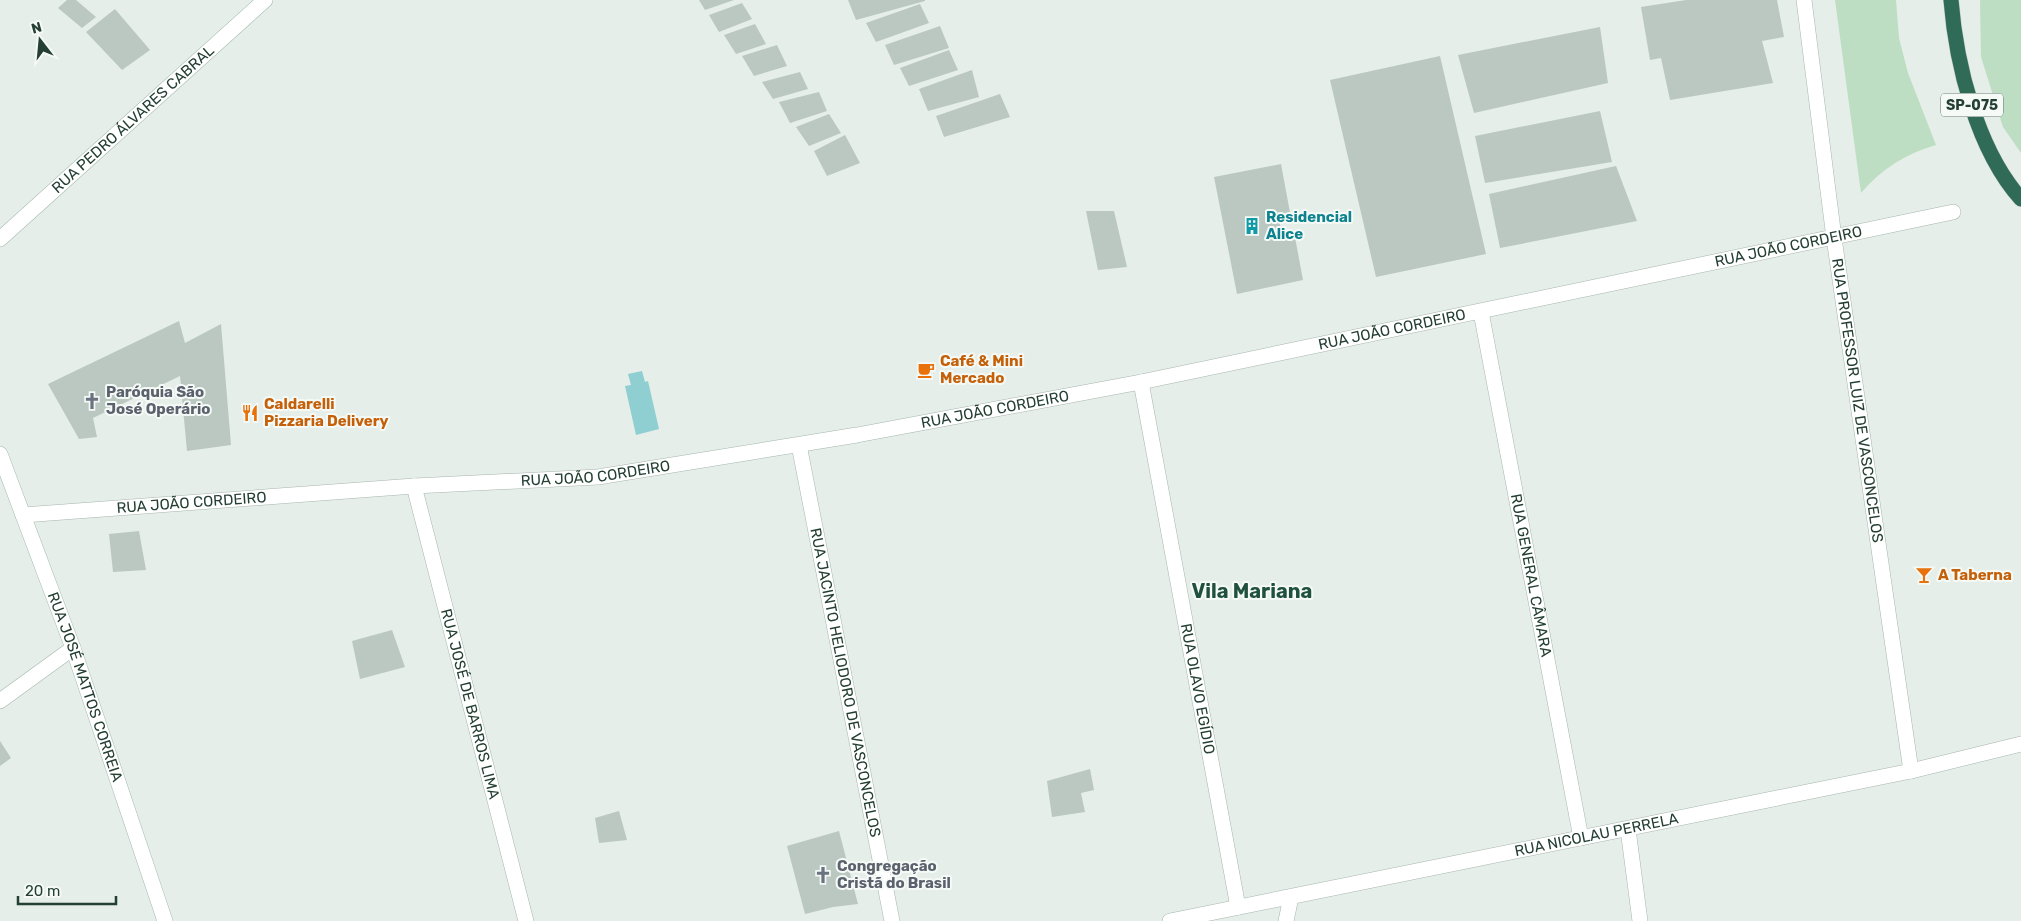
<svg xmlns="http://www.w3.org/2000/svg" width="2021" height="921" viewBox="0 0 2021 921" font-family="Rubik,sans-serif">
	<style>
		.green { fill: #bedec3 }
		.water { fill: #8fcfd1 }
		.building { fill: #bac8c1 }
		.lines { fill: none; stroke-linecap: round; stroke-linejoin: round }
		.street-casing { stroke: #a7b6ae; stroke-width: 16 }
		.secondary-casing { stroke: #a3b9af; stroke-width: 16 }
		.highway-casing { stroke: #c2c9c6; stroke-width: 16 }
		.street { stroke: #fff; stroke-width: 15 }
		.secondary { stroke: #fff; stroke-width: 15 }
		.highway { stroke: #306b57; stroke-width: 15 }
		.labels { text-anchor: middle; stroke-width: 4; stroke-linejoin: round; paint-order: stroke }
		.shield { fill: #f5faf7; stroke: #63776e; stroke-width: 1 }
		.shield-label { font-size: 14px; font-weight: bold; fill: #243f34 }
		.street-label { font-size: 15px; fill: #243f34; stroke: #f5faf7 }
		.culture-label { font-size: 15px; font-weight: bold; fill: #0d838f; stroke: #f5faf7; text-anchor: start }
		.food-label { font-size: 15px; font-weight: bold; fill: #c56008; stroke: #f5faf7; text-anchor: start }
		.worship-label { font-size: 15px; font-weight: bold; fill: #5b616d; stroke: #f5faf7; text-anchor: start }
		.district-label { font-size: 20px; font-weight: bold; fill: #20513f; stroke: #f5faf7 }
	</style>
	<rect width="100%" height="100%" fill="#e5eee8"/>
	<!-- green -->
	<path class="green" d="M1835 0H1896L1899 38 1908 73 1936 145C1907 153 1881 169 1861 193Z
		M1980 0H2021V153L2003 127 1981 57Z"/>
	<!-- water -->
	<path class="water" d="M642 371 645 382 648 381 659 429 636 435 625 386 631 385 628 374Z"/>
	<!-- building -->
	<path class="building" d="M67 0H76L96 17 82 28 58 8Z
		M699 0H734L705 10Z
		M848 0H925V1L856 20Z
		M1686 0H1777L1784 37 1762 41 1773 83 1670 100 1661 58 1650 60 1641 7Z
		M742 3 752 19 719 32 709 15Z
		M920 4 929 23 876 42 866 23Z
		M115 9 150 50 122 70 86 32Z
		M755 24 766 44 736 54 724 35Z
		M940 26 949 48 894 65 885 45Z
		M1600 27 1608 83 1474 113 1458 55Z
		M777 45 787 66 754 76 742 56Z
		M949 50 958 70 909 86 900 68Z
		M1440 56 1486 254 1376 277 1330 80Z
		M972 70 979 97 928 111 919 89Z
		M800 72 808 89 773 99 762 82Z
		M819 92 827 111 790 123 779 102Z
		M1000 94 1010 117 944 137 936 116Z
		M1600 111 1612 162 1485 183 1475 136Z
		M829 114 841 133 809 146 796 127Z
		M845 135 860 163 827 176 814 151Z
		M1281 164 1291 218 1279 220 1282 234 1294 232 1303 280 1237 294 1214 177Z
		M1616 166 1637 221 1500 248 1489 194Z
		M1086 211H1114L1127 267 1098 270Z
		M179 321 185 343 221 324 231 445 187 451 180 376 93 418 97 437 79 439 48 384Z
		M139 531 146 570 113 572 109 534Z
		M392 630 405 667 360 679 352 641Z
		M0 741 11 758 0 766Z
		M1090 769 1094 790 1081 793 1085 812 1052 817 1047 781Z
		M619 811 627 840 599 843 595 818Z
		M839 831 858 904 833 907 805 914 787 846Z"/>
	<g class="lines">
		<!-- street casing -->
		<g class="street-casing">
			<g id="street">
				<path id="s1" d="M1804 0 1834 238 1911 771"/>
				<path id="s2" d="M1481 312 1581 838"/>
				<path id="s3" d="M1141 382 1238 907"/>
				<path id="s4" d="M799 445 892 921"/>
				<path id="s5" d="M414 486 526 921"/>
				<path id="s6" d="M23 515 414 486 598 477 857 435 1141 382 1953 212"/>
				<path d="M0 701 73 648"/>
				<path d="M1628 829 1640 921"/>
				<path id="s7" d="M1170 921 1911 771 2021 744"/>
				<path d="M1286 921 1291 897"/>
			</g>
		</g>
		<!-- secondary casing -->
		<g class="secondary-casing">
			<g id="secondary">
				<path id="s8" d="M0 239 265 0"/>
				<path id="s9" d="M0 454 73 648 165 921"/>
			</g>
		</g>
		<!-- highway casing -->
		<g class="highway-casing">
			<path id="highway" d="M1951 0C1956 64 1977 150 2021 199"/>
		</g>
		<!-- street -->
		<use href="#street" class="street"/>
		<!-- secondary -->
		<use href="#secondary" class="secondary"/>
		<!-- highway -->
		<use href="#highway" class="highway"/>
	</g>
	<!-- icons -->
	<defs>
		<g id="building-bare" transform="scale(1.35)"><path d="M-4-6H4V6H1V3H-1V6H-4ZM-2.5-4.3h1.7v1.8h-1.7ZM.8-4.3h1.7v1.8H.8ZM-2.5-1h1.7V.8h-1.7ZM.8-1h1.7V.8H.8Z" fill="#0f9aa8" stroke="#f5faf7" stroke-width="2.5" paint-order="stroke"/></g>
		<g id="cafe-bare" transform="scale(1.35)"><path d="M-5.5-4.5H6V0H3Q3 3.5 0 3.5H-2.5Q-5.5 3.5-5.5 0ZM3-3.2v2h1.7v-2ZM-6 4.5H4V6H-6Z" fill="#e8710a" stroke="#f5faf7" stroke-width="2.5" paint-order="stroke"/></g>
		<g id="church-bare" transform="scale(1.35)"><path d="M-1.2-6h2.4v3.5h3.3v2.4h-3.3V6h-2.4V-.1h-3.3v-2.4h3.3Z" fill="#6b7280" stroke="#f5faf7" stroke-width="2.5" paint-order="stroke"/></g>
		<g id="restaurant-bare" transform="scale(1.35)"><path d="M-5-6h1v4h1v-4h1v4h1v-4h1v5L-1.5 .5V6h-2V.5L-5-1ZM5-6V6H3V1.5H1.5Q1.5-4 5-6Z" fill="#e8710a" stroke="#f5faf7" stroke-width="2.5" paint-order="stroke"/></g>
		<g id="bar-bare" transform="scale(1.35)"><path d="M-6-5H6L.8 .8V4.5H3.5V6h-7V4.5H-.8V.8Z" fill="#e8710a" stroke="#f5faf7" stroke-width="2.5" paint-order="stroke"/></g>
	</defs>
	<g fill-rule="evenodd">
		<use href="#building-bare" x="1252" y="226"/>
		<use href="#cafe-bare" x="926" y="370"/>
		<use href="#church-bare" x="92" y="401"/>
		<use href="#restaurant-bare" x="250" y="413"/>
		<use href="#bar-bare" x="1924" y="575"/>
		<use href="#church-bare" x="823" y="875"/>
	</g>
	<g class="labels">
		<!-- shield labels -->
		<rect class="shield" x="1941" y="93.5" width="62" height="23" rx="4"/>
		<g class="shield-label">
			<text x="1972" y="110">SP-075</text>
		</g>
		<!-- street labels -->
		<g class="street-label">
			<text dy="5" stroke="none"><textPath href="#s8" startOffset="179">RUA PEDRO ÁLVARES CABRAL</textPath></text>
			<text dy="5" stroke="none"><textPath href="#s6" startOffset="1789">RUA JOÃO CORDEIRO</textPath></text>
			<text dy="5" stroke="none"><textPath href="#s6" startOffset="1384">RUA JOÃO CORDEIRO</textPath></text>
			<text dy="5" stroke="none"><textPath href="#s1" startOffset="404">RUA PROFESSOR LUIZ DE VASCONCELOS</textPath></text>
			<text dy="5" stroke="none"><textPath href="#s6" startOffset="979">RUA JOÃO CORDEIRO</textPath></text>
			<text dy="5" stroke="none"><textPath href="#s6" startOffset="574">RUA JOÃO CORDEIRO</textPath></text>
			<text dy="5" stroke="none"><textPath href="#s6" startOffset="169">RUA JOÃO CORDEIRO</textPath></text>
			<text dy="5" stroke="none"><textPath href="#s2" startOffset="268">RUA GENERAL CÂMARA</textPath></text>
			<text dy="5" stroke="none"><textPath href="#s4" startOffset="242">RUA JACINTO HELIODORO DE VASCONCELOS</textPath></text>
			<text dy="5" stroke="none"><textPath href="#s9" startOffset="248">RUA JOSÉ MATTOS CORREIA</textPath></text>
			<text dy="5" stroke="none"><textPath href="#s3" startOffset="312">RUA OLAVO EGÍDIO</textPath></text>
			<text dy="5" stroke="none"><textPath href="#s5" startOffset="225">RUA JOSÉ DE BARROS LIMA</textPath></text>
			<text dy="5" stroke="none"><textPath href="#s7" startOffset="435">RUA NICOLAU PERRELA</textPath></text>
		</g>
		<!-- culture labels -->
		<g class="culture-label">
			<text x="1266" y="222">Residencial<tspan x="1266" dy="17">Alice</tspan></text>
		</g>
		<!-- food labels -->
		<g class="food-label">
			<text x="940" y="366">Café &amp; Mini<tspan x="940" dy="17">Mercado</tspan></text>
			<text x="264" y="409">Caldarelli<tspan x="264" dy="17">Pizzaria Delivery</tspan></text>
			<text x="1938" y="580">A Taberna</text>
		</g>
		<!-- worship labels -->
		<g class="worship-label">
			<text x="106" y="397">Paróquia São<tspan x="106" dy="17">José Operário</tspan></text>
			<text x="837" y="871">Congregação<tspan x="837" dy="17">Cristã do Brasil</tspan></text>
		</g>
		<!-- district labels -->
		<g class="district-label">
			<text x="1252" y="598">Vila Mariana</text>
		</g>
	</g>
	<!-- north arrow -->
	<g transform="translate(40 40) rotate(344)" stroke="#f5faf7" stroke-width="4" paint-order="stroke">
	<path d="M0-4L9 19L0 12L-9 19Z" fill="#243f34"/>
	<text y="-8" font-size="14" font-weight="bold" text-anchor="middle" fill="#243f34">N</text>
	</g>
	<!-- scale -->
	<path d="M18 896v8h98v-8" fill="none" stroke="#243f34" stroke-width="2.5"/>
	<text x="25" y="896" font-size="15" fill="#243f34" stroke="#f5faf7" stroke-width="4" paint-order="stroke">20 m</text>
</svg>
